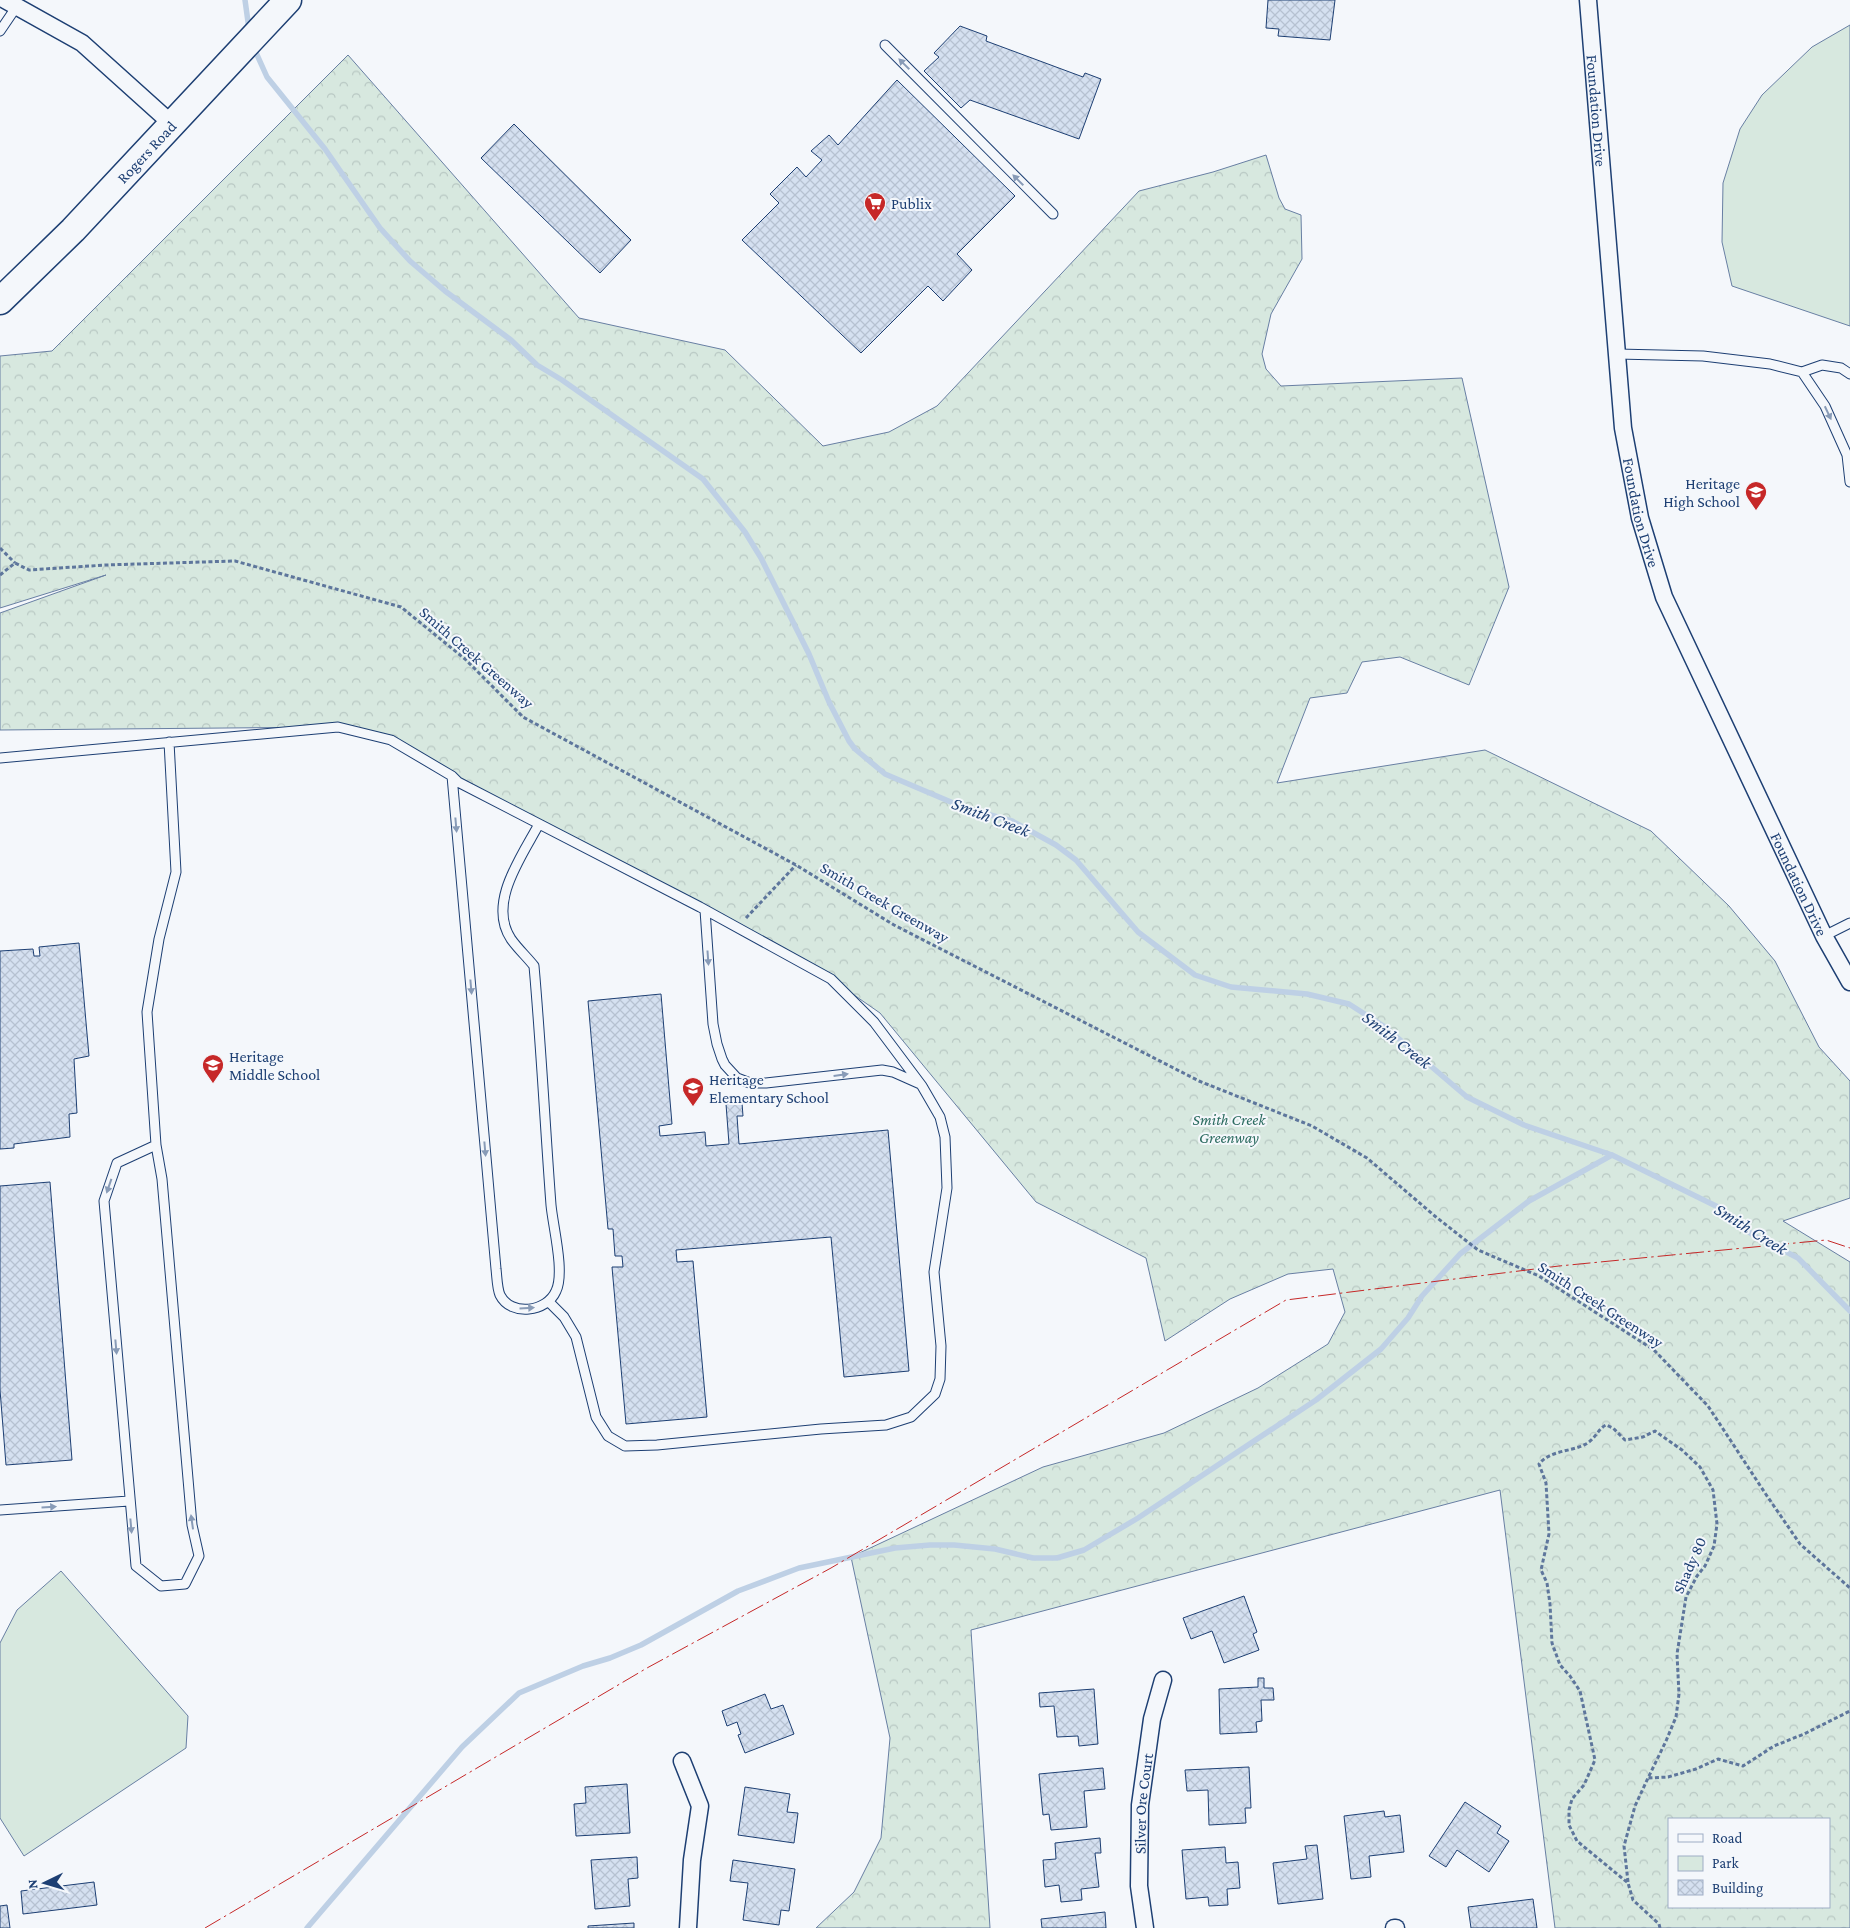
<svg xmlns="http://www.w3.org/2000/svg" width="1850" height="1928" viewBox="0 0 1850 1928" font-family="'Crimson Pro',serif">
	<style>
		.green { fill: #d7e8df; stroke: #687fa3 }
		.forest { fill: url(#forest-crowns); stroke: #687fa3; fill-rule: evenodd }
		.lines { fill: none; stroke-linecap: round; stroke-linejoin: round }
		.stream { stroke: #bed0e5; stroke-width: 5.5 }
		.building { fill: url(#building-cross-hatch); stroke: #1d3f73 }
		.lane-casing { stroke: #1d3f73; stroke-width: 11 }
		.street-casing { stroke: #1d3f73; stroke-width: 19 }
		.primary-casing { stroke: #1d3f73; stroke-width: 29 }
		.path { stroke: #5e769c; stroke-width: 3; stroke-dasharray: 4 2.5; stroke-linecap: butt }
		.lane { stroke: #f4f7fb; stroke-width: 9 }
		.street { stroke: #f4f7fb; stroke-width: 16 }
		.primary { stroke: #f4f7fb; stroke-width: 26 }
		.power { stroke: #c62828; stroke-width: 1; stroke-dasharray: 18 4 2.5 4; stroke-linecap: butt }
		.oneway { fill: #889bb7 }
		.labels { text-anchor: middle; stroke-width: 4; stroke-linejoin: round; paint-order: stroke }
		.street-label { font-size: 16px; fill: #1d3f73; stroke: #f4f7fb }
		.poi-label { font-size: 16px; fill: #1d3f73; stroke: #f4f7fb; text-anchor: start }
		.park-label { font-size: 16px; font-style: italic; fill: #2c6c60; stroke: #f4f7fb }
		.water-label { font-size: 18px; font-style: italic; fill: #1d3f73; stroke: #f4f7fb }
	</style>
	<defs>
		<pattern id="forest-crowns" width="20" height="18" patternUnits="userSpaceOnUse" patternTransform="scale(1.25)"><rect width="20" height="18" fill="#d7e8df"/><path d="M2 6a3 3 0 1 1 6 0M12 15a3 3 0 1 1 6 0" fill="none" stroke="#b8c8c3"/></pattern>
		<pattern id="building-cross-hatch" width="8" height="8" patternUnits="userSpaceOnUse" patternTransform="scale(1.25)"><rect width="8" height="8" fill="#d5e0f0"/><path d="M0 0l8 8M0 8l8-8" fill="none" stroke="#b6c1d1"/></pattern>
	</defs>
	<rect width="100%" height="100%" fill="#f4f7fb"/>
	<!-- green -->
	<path class="green" d="M1850 25V326L1732 286 1722 242 1723 183 1740 129 1762 95 1812 47Z
		M61 1571 188 1716 186 1748 24 1856 0 1818V1643L17 1610Z"/>
	<!-- forest -->
	<path class="forest" d="M348 55 579 318 725 350 823 446 889 432 937 406 1139 191 1213 172 1266 155 1279 198 1285 209 1301 215 1302 259 1271 314 1262 354 1266 369 1281 386 1462 378 1509 587 1469 685 1400 657 1362 662 1347 693 1310 698 1277 783 1485 750 1651 831 1729 906 1775 961 1819 1047 1850 1081V1198L1783 1221 1850 1262V1928H1555L1500 1490 971 1630 990 1928H816L854 1892 881 1838 890 1738 851 1557 1043 1467 1164 1433 1258 1388 1328 1344 1345 1312 1333 1269 1288 1274 1230 1299 1165 1341 1146 1258 1036 1202 880 1013 831 979 458 782 391 740 338 727 0 730V613L106 575 0 608V356L52 351ZM1669 1819H1829V1907H1669Z"/>
	<g class="lines">
		<!-- stream -->
		<path class="stream" d="M245 0 249 29
			M254 48 267 77 325 149 380 228 410 261 445 291 511 340 537 365 562 380 703 479 745 532 761 558 809 654 829 702 849 741 855 749 885 774 965 808 1012 821 1056 845 1076 860 1138 932 1195 975 1231 987 1307 994 1349 1004 1385 1027 1467 1097 1524 1125 1612 1155 1718 1207 1753 1235 1798 1258 1850 1311
			M307 1928 462 1747 519 1693 583 1666 610 1658 641 1645 738 1591 799 1568 895 1548 930 1545H954L995 1549 1033 1558H1057L1084 1550 1138 1518 1316 1400 1381 1349 1408 1318 1422 1296 1460 1254 1529 1201 1612 1155"/>
	</g>
	<!-- building -->
	<path class="building" d="M1268 0H1335L1330 40 1278 36 1279 29 1266 28Z
		M960 26 987 36 986 41 1083 77 1085 73 1101 79 1079 139 970 100 961 108 924 71 939 57 934 53Z
		M897 80 1015 196 957 254 972 270 943 301 928 286 861 353 742 240 779 203 770 194 797 167 806 177 822 160 811 151 829 135 838 145Z
		M514 124 631 240 600 273 481 158Z
		M79 943 89 1056 74 1059 77 1113 69 1114 70 1137 14 1144V1148L0 1149V951L33 949 34 956H40L39 947Z
		M661 994 672 1124 659 1126 660 1136 705 1132 706 1146 729 1144 726 1104 742 1103 743 1116H737L739 1144 888 1130 909 1371 844 1377 831 1237 676 1250 677 1262 693 1261 707 1417 626 1424 612 1267H623L622 1256H615L613 1229H608L588 1001Z
		M50 1182 72 1460 6 1465 0 1390V1186Z
		M1244 1596 1257 1632 1253 1634 1259 1650 1224 1663 1212 1631 1191 1639 1183 1618Z
		M1258 1678H1264V1688H1273L1274 1700H1261L1262 1721 1256 1722 1257 1732 1220 1734 1219 1689 1258 1687Z
		M1094 1689 1098 1744 1079 1746 1078 1736 1057 1737 1054 1706 1040 1707 1039 1693Z
		M765 1694 771 1709 783 1705 794 1734 745 1753 738 1735 741 1734 737 1722 727 1726 722 1711Z
		M1249 1767 1251 1808H1245L1246 1823 1209 1825 1208 1790 1187 1791 1185 1770Z
		M1103 1768 1105 1789 1084 1791 1087 1827 1051 1830 1049 1814 1043 1815 1039 1774Z
		M627 1784 630 1833 576 1836 574 1804 586 1803 585 1787Z
		M745 1787 790 1794 787 1812 798 1813 794 1843 738 1835Z
		M1465 1802 1501 1826 1497 1833 1509 1841 1489 1872 1457 1850 1446 1867 1429 1856Z
		M1384 1811 1385 1817 1400 1815 1404 1852 1369 1856 1371 1877 1351 1879 1344 1816Z
		M1100 1838 1101 1853H1095L1099 1887 1081 1889 1082 1900 1061 1902 1059 1885 1045 1887 1043 1860 1056 1859 1055 1843Z
		M1317 1845 1323 1899 1278 1904 1273 1863 1307 1859 1305 1846Z
		M1225 1847 1226 1863 1238 1862 1240 1888 1227 1889 1228 1905 1209 1906 1208 1897 1186 1899 1182 1850Z
		M637 1857 638 1878 628 1879 630 1906 595 1909 591 1860Z
		M733 1860 795 1869 789 1911 781 1910 779 1925 743 1920 748 1883 730 1881Z
		M94 1882 97 1905 23 1914 21 1891Z
		M1533 1899 1537 1928H1471L1468 1907Z
		M7 1905 10 1928H0V1906Z
		M1105 1912 1106 1928H1042L1041 1919Z
		M634 1923V1928H588V1926Z"/>
	<g class="lines">
		<!-- lane casing -->
		<g class="lane-casing">
			<path id="lane" d="M0 31 17 6
				M885 45 1053 214
				M1617 354 1703 356 1770 364 1802 372 1822 365 1841 368 1850 374
				M1802 372 1825 406 1847 455 1850 482
				M0 758 338 727 391 740 452 776 458 782 700 907 831 979 874 1022 922 1086 940 1117 945 1137 947 1188 934 1272 941 1346 940 1379 935 1394 911 1417 886 1425 821 1429 657 1445 625 1446 608 1436 596 1417 576 1337 564 1317 549 1302
				M452 776 496 1269C497 1277 497 1288 500 1295 511 1317 547 1312 556 1291 565 1272 553 1227 551 1205 545 1125 541 1045 534 966 527 957 518 949 511 939 487 903 522 856 539 824
				M705 910 713 1024 717 1044 722 1059 725 1065 737 1078 750 1083H766L882 1070 893 1072 920 1084
				M1824 936 1850 923
				M156 1145 117 1163 104 1201 136 1566 161 1586 185 1584 199 1556 192 1525 162 1179 156 1145 147 1012 159 939 176 872 169 742
				M0 1510 129 1501"/>
		</g>
		<!-- street casing -->
		<g class="street-casing">
			<g id="street">
				<path d="M5 0 82 43 172 124"/>
				<path id="s1" d="M1588 0 1623 428 1640 518 1664 597 1824 936 1850 982"/>
				<path d="M682 1761 700 1806 692 1860 688 1928"/>
				<path id="s2" d="M1145 1928 1139 1886 1140 1805 1152 1719 1163 1680"/>
				<path d="M1394 1928H1396"/>
			</g>
		</g>
		<!-- primary casing -->
		<g class="primary-casing">
			<g id="primary">
				<path id="s3" d="M0 301 73 230 288 0"/>
			</g>
		</g>
		<!-- path -->
		<path class="path" d="M0 548 15 563
			M0 575 15 563 29 570 105 565 235 561 401 607 465 659 523 717 796 865 894 925 1199 1081 1312 1126 1367 1158 1436 1217 1478 1250 1539 1276 1654 1350 1708 1406 1765 1493 1800 1544 1850 1588
			M746 918 796 865
			M1628 1882 1624 1846 1635 1806 1648 1778
			M1660 1928 1659 1924 1633 1900 1628 1883 1577 1841 1569 1825V1810L1572 1799 1584 1785 1595 1760 1580 1691 1570 1676 1560 1665 1552 1643 1550 1604 1547 1583 1541 1570 1549 1534 1546 1483 1539 1464C1550 1450 1571 1452 1586 1444 1595 1439 1599 1428 1606 1425L1613 1428 1625 1440 1643 1437 1655 1431 1682 1450 1700 1467 1713 1490 1717 1524 1714 1546 1705 1566 1697 1576 1686 1597 1677 1654 1679 1694 1676 1717 1666 1741 1648 1778 1668 1777 1696 1769 1718 1759 1743 1766 1774 1746 1804 1734 1850 1711"/>
		<!-- lane -->
		<use href="#lane" class="lane"/>
		<!-- street -->
		<use href="#street" class="street"/>
		<!-- primary -->
		<use href="#primary" class="primary"/>
		<!-- power -->
		<path class="power" d="M205 1928 647 1668 831 1568 1286 1300 1559 1266 1826 1240 1850 1248"/>
	</g>
	<!-- one-way arrows -->
	<defs><path id="oneway-solid" d="M-6-.8H1V-3.2L6.5 0L1 3.2V.8H-6Z" transform="scale(1.25)"/></defs>
	<g class="oneway">
		<use href="#oneway-solid" transform="translate(904 64) rotate(-135)"/>
		<use href="#oneway-solid" transform="translate(1018 180) rotate(-135)"/>
		<use href="#oneway-solid" transform="translate(1828 413) rotate(65)"/>
		<use href="#oneway-solid" transform="translate(456 825) rotate(85)"/>
		<use href="#oneway-solid" transform="translate(708 958) rotate(86)"/>
		<use href="#oneway-solid" transform="translate(471 987) rotate(85)"/>
		<use href="#oneway-solid" transform="translate(841 1075) rotate(-8)"/>
		<use href="#oneway-solid" transform="translate(485 1149) rotate(85)"/>
		<use href="#oneway-solid" transform="translate(109 1186) rotate(109)"/>
		<use href="#oneway-solid" transform="translate(527 1308) rotate(-4)"/>
		<use href="#oneway-solid" transform="translate(116 1347) rotate(85)"/>
		<use href="#oneway-solid" transform="translate(49 1507) rotate(-4)"/>
		<use href="#oneway-solid" transform="translate(192 1522) rotate(-98)"/>
		<use href="#oneway-solid" transform="translate(131 1526) rotate(85)"/>
	</g>
	<!-- icons -->
	<defs>
		<g id="supermarket-pin" transform="scale(1.125)"><path d="M0 17L-7.5 6A9.5 9.5 0 1 1 7.5 6Z" fill="#c62828" stroke="#f4f7fb"/><path d="M-6-5.5h2.5l.6 2H6L4.5 2H-2.5L-4.4-4H-6ZM-1.5 3.2a1.3 1.3 0 1 0 .1 0ZM3 3.2a1.3 1.3 0 1 0 .1 0Z" fill="#fff"/></g>
		<g id="school-pin" transform="scale(1.125)"><path d="M0 17L-7.5 6A9.5 9.5 0 1 1 7.5 6Z" fill="#c62828" stroke="#f4f7fb"/><path d="M0-5L7-2L0 1L-7-2ZM-4 1L0 2.5L4 1V4Q0 6-4 4Z" fill="#fff"/></g>
	</defs>
	<g fill-rule="evenodd">
		<use href="#supermarket-pin" x="875" y="203"/>
		<use href="#school-pin" x="1756" y="492"/>
		<use href="#school-pin" x="213" y="1065"/>
		<use href="#school-pin" x="693" y="1088"/>
	</g>
	<g class="labels">
		<!-- street labels -->
		<g class="street-label">
			<text dy="6" stroke="none"><textPath href="#s1" startOffset="111">Foundation Drive</textPath></text>
			<text dy="6" stroke="none"><textPath href="#s3" startOffset="209">Rogers Road</textPath></text>
			<text dy="6" stroke="none"><textPath href="#s1" startOffset="516">Foundation Drive</textPath></text>
			<text transform="translate(477 657) rotate(41)" y="6">Smith Creek Greenway</text>
			<text dy="6" stroke="none"><textPath href="#s1" startOffset="921">Foundation Drive</textPath></text>
			<text transform="translate(885 902) rotate(30)" y="6">Smith Creek Greenway</text>
			<text transform="translate(1601 1304) rotate(33)" y="6">Smith Creek Greenway</text>
			<text transform="translate(1689 1565) rotate(-66)" y="6">Shady 80</text>
			<text dy="6" stroke="none"><textPath href="#s2" startOffset="125">Silver Ore Court</textPath></text>
		</g>
		<!-- poi labels -->
		<g class="poi-label">
			<text x="891" y="209">Publix</text>
			<text x="1740" y="489" text-anchor="end">Heritage<tspan x="1740" dy="18">High School</tspan></text>
			<text x="229" y="1062">Heritage<tspan x="229" dy="18">Middle School</tspan></text>
			<text x="709" y="1085">Heritage<tspan x="709" dy="18">Elementary School</tspan></text>
		</g>
		<!-- park labels -->
		<g class="park-label">
			<text x="1229" y="1125">Smith Creek<tspan x="1229" dy="18">Greenway</tspan></text>
		</g>
		<!-- water labels -->
		<g class="water-label">
			<text transform="translate(991 817) rotate(21)" y="6">Smith Creek</text>
			<text transform="translate(1397 1040) rotate(38)" y="6">Smith Creek</text>
			<text transform="translate(1751 1229) rotate(32)" y="6">Smith Creek</text>
		</g>
	</g>
	<!-- legend -->
	<rect x="1668" y="1818" width="162" height="90" fill="#f4f7fb" stroke="#9eadc5"/>
	<rect x="1678" y="1834" width="25" height="8" fill="#f4f7fb" stroke="#9eadc5"/>
	<text x="1712" y="1843" font-size="15" fill="#1d3f73">Road</text>
	<rect x="1678" y="1856" width="25" height="15" fill="#d7e8df" stroke="#9eadc5"/>
	<text x="1712" y="1868" font-size="15" fill="#1d3f73">Park</text>
	<rect x="1678" y="1880" width="25" height="15" fill="url(#building-cross-hatch)" stroke="#9eadc5"/>
	<text x="1712" y="1893" font-size="15" fill="#1d3f73">Building</text>
	<!-- north arrow -->
	<g transform="translate(45 1883) rotate(265)" stroke="#f4f7fb" stroke-width="4" paint-order="stroke">
	<path d="M0-4L9 19L0 12L-9 19Z" fill="#1d3f73"/>
	<text y="-8" font-size="14" font-weight="bold" text-anchor="middle" fill="#1d3f73">N</text>
	</g>
</svg>
